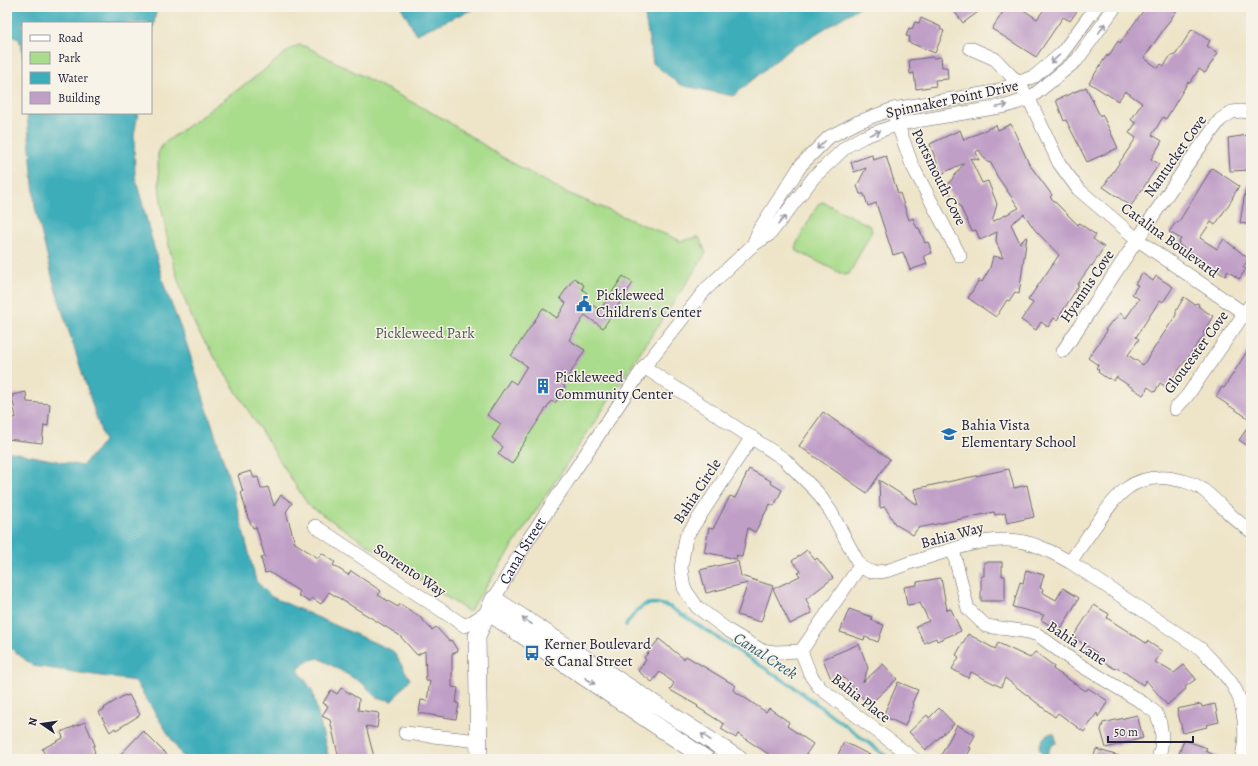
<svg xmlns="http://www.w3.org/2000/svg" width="1258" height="766" font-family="Alegreya,serif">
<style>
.green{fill:#a9dc8b;stroke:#667f63}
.water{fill:#3eadba;stroke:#30687a}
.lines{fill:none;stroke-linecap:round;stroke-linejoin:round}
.stream{stroke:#3eadba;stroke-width:3.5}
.building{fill:#c09fc7;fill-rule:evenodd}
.minor-casing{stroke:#69666d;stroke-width:14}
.tertiary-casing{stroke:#69666d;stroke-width:18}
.minor{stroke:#fff;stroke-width:13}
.tertiary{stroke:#fff;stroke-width:17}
.oneway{stroke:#9c9ca7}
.labels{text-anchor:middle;stroke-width:3;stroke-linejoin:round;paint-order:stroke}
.street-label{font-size:15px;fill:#22223b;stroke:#f7f3e8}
.poi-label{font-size:15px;fill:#22223b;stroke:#f7f3e8;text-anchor:start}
.park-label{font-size:15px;fill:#4a5a53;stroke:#f7f3e8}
.water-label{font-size:16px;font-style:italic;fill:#2d5a6e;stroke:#f7f3e8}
</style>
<rect width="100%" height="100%" fill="#f7f3e8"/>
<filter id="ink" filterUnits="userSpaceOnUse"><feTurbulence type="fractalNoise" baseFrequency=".025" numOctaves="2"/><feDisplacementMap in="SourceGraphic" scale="8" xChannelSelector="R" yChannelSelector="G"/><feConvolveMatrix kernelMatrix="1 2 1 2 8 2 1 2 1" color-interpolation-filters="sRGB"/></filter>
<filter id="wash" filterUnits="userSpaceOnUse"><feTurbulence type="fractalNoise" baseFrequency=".012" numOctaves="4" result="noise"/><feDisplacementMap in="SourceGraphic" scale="16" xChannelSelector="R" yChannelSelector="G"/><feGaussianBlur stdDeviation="0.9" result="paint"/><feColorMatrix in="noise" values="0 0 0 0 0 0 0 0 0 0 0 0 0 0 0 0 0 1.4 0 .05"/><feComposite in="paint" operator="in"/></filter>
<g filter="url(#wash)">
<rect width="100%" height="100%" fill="#eee5c9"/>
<path class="green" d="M299,45L307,47L444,119L502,157L563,191L681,241L699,237L706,253L469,612L308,505L198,331C174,282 157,208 158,153L163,144L262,72L289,50Z
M823,202L870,226L872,231L849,274L844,275L797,251L796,245L818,204Z"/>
<path class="water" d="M7,7H157L151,40V23H23V58L22,49L19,39L7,35Z
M401,7H478L416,34Z
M638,7H860L786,52L733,96L680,85L653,63L644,11Z
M27,113H138L134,135L135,176L164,285L186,342L233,491L256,581L272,597L393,651L410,679L392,701L377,697L362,683L319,658L307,661L298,670L312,690L329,759H184L135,681L33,666L7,645V451L82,466L104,441L55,288L35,207Z
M1052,733L1055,735L1056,743L1051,746L1047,754H1042L1039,748C1041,740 1044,735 1052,733Z"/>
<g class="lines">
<path class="stream" d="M626,625C639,606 646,598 670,607L794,687L890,759"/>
</g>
<g id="blocks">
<path class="building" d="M951,7H985L963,23Z
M1006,7H1019L1037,19L1046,7H1080L1070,21L1063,17L1036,57L992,29Z
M1146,7H1179L1144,58L1158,68L1161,64L1164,66L1171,55L1173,56L1176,54L1192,29L1210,41L1207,46L1218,53L1205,73L1199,69L1190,83L1188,82L1166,119L1163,117L1152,135L1162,141L1151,159L1159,164L1131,206L1103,187L1136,138L1129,133L1136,123L1131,120L1142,103L1125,91L1118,101L1089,83L1107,55L1108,57L1118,41L1120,43Z
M921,18L941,27L940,29L944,31L935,53L908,42L910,37L906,36L909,28L912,29L915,22L919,23Z
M933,57V58L941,57L942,67H947L948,79L935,80L936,86L916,89L914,73L910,74L909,60Z
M1086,87L1100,116L1102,114L1118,148L1087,162L1066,120L1064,121L1056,100Z
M1011,124L1029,164L1052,195L1050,197L1078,225L1079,223L1096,235L1093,239L1104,247L1092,266L1091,265L1077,285H1079L1057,320L1054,318L1048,327L1041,322L1036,330L1021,320L1033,303L1028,300L1059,255L1035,230L1024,214L1011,224L1020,243L1027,236L1019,294L1015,292L1009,301L1007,300L996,317L968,298L979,280L982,282L990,268L993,256L1003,258L996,241L997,232L980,240L976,230L972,231L955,196L952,197L947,186L964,163L941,174L930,144L960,130L964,140L996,125L998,130ZM979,150L987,162L991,163L997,176L1019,208L992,222L997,204L988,181L982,183L970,158L979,160L976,152Z
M1248,135L1251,170L1230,171L1228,138Z
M872,155L873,160L886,156L898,194L900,193L909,220L913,218L917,228H919L925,243L928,242L932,253L924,256L927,264L910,270L903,252L893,255L876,203L868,206L864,194H860L857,186L866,168L854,172L851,162Z
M1212,168L1239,186L1232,198H1233L1215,225L1211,222L1200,238L1217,249L1224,239L1249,259L1243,267L1246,269L1239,279L1228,271L1225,276L1178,244L1181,239L1169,232L1176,222L1178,223Z
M1246,186H1251V225L1240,223Z
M1142,273L1153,281L1156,276L1173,287L1163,302L1160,300L1136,337L1139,339L1128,355L1143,365L1176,315V311L1184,297L1194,304L1198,303L1199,307L1213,316L1203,333L1205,334L1166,387L1160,383L1155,392L1148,387L1143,395L1116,377L1114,381L1109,378L1108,379L1098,372L1099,370L1096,368L1098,365L1088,358L1107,331L1105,330L1112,321L1113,322L1120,313L1126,318L1139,299L1132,294L1138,285L1135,284Z
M623,276L633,283L603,328L585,315L569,340L585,350L563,385L565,387L555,403L551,401L517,453L518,454L512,464L498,454L503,447L492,438L501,424L487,415L510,380L516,384L527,366L511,356L543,308L557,318L566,303L560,298L574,278L584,285L582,289L587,293L583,299L600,310Z
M1251,345V420L1216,397L1222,387L1224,388Z
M26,392L27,402L50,404L48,426L44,425L42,443L7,439V417L16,418L12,395Z
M823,412L890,459L867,493L799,446Z
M1251,423V448L1239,440Z
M749,469L771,481L770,483L782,490L774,506L770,504L755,532L748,528L742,557L736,555L737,559L704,552L709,528L713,529L730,496L735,498Z
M1009,469L1014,488L1027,485L1034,517L1007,523L1005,513L995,515L994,512L918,528L913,535L895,524L885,507L880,508L879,480L918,505L914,489Z
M251,471L254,478L258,477L261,489L268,487L274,506L281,495L292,503L286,512L295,543L318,558L322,553L335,562L333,565L348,575L351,571L381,591L378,595L398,607L400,604L419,616L432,630L436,627L449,641L451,640L458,651L452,654V687L458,688L456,703L459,704L456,719L419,713L421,700L427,701L430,681H426L425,651L417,655L399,635L329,592L321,604L312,598L309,602L298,595L300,592L269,572L265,573L261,558L265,557L256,527L253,528L248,518L241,492H243L238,475Z
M807,550L815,560L817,558L833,578L806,599L812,613L790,624L773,589L800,576L798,573L801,571L792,561Z
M738,561L741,576L773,586L761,622L737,615L748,583L706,593L700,570Z
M984,562H1002V576H1005V601H981V576H984Z
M1026,570L1044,575L1040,588L1043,589L1042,592L1056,600L1063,588L1079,598L1060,631L1041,620L1044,615L1013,607L1020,582L1023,583Z
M941,578L947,610L951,609L961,631L937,641L936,638L924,643L916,626L929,621L920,603L907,605L904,587L917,585V582Z
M1094,605L1109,614L1107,618L1146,643L1147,641L1162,651L1155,662L1174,673L1184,665L1196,679L1185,687L1186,689L1167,705L1146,680L1143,685L1117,667L1115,669L1095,656L1097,653L1073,637Z
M849,609L872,617L871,620L884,625L878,642L865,637L864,640L840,632Z
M968,634L995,649L998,643L1030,658L1035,652L1054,666L1053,669L1086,691L1088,688L1108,701L1098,717L1097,713L1084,732L1058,713L1055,717L1005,678L1001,687L971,672L968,678L952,669L959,657L956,655Z
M659,639L684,659L686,656L736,686L733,690L766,712L769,708L789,722L787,726L813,744L803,759H776L738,734L736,738L721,729L724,724L697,707L698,706L670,690L674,683L660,672L652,682L638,671L646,660L644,658Z
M859,644L868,668L863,682L883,664L897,679L869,705L843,677L832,681L823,659Z
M898,682L918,690L912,703L914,704L905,726L883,716Z
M341,688L359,699L358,710L379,713L377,728L366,726L374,757L365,759H339L330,720L322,716L328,706L323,703L331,690L337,694Z
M125,695L126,696L129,695L140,715L116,730L115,728L110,732L99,712L105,709L104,708Z
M1201,704L1202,707L1215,704L1219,722L1206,725L1207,727L1183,733L1177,709Z
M939,708L954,724L926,750L909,732L927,715L929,718Z
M1137,715L1143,738L1106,748L1101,730L1103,723Z
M85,722L95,745L93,746L95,753L80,759H47L42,749L63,738L61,732Z
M957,725L975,735L969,747L971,748L966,759H939Z
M143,731L171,759H116Z
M1184,740L1207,748L1205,751L1223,759H1177Z
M844,742L878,759H836Z
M1096,749L1122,757L1121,759H1093Z"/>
</g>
</g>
<g filter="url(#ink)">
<use href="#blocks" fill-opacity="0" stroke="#69666d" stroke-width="1"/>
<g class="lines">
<defs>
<g id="minor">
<path d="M970,48L995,59L1018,83L1029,99L1059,163L1078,189L1138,240L1251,318"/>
<path d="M895,117L912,165L960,256"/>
<path d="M753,245L759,230L801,165L829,137L858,122L893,109L994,92L1035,76L1062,53L1096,7"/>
<path d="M1063,351L1189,162L1220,120L1232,112L1241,111L1251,113"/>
<path d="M644,367L784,459L817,492L831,512L860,566C864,569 868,572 874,572C885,573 899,567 909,563C941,554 974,539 1007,540C1030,540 1050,551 1070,562L1201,649C1212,661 1223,671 1232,684C1245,703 1248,737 1241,759"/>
<path d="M1175,409L1187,396L1251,304"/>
<path d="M752,437L686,537L681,568L684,588L697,607L729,631L761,650L775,652L801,651L860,566"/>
<path d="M315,526L465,626L488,612"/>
<path d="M953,550L968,609L986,626L1029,632L1038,635L1072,660L1143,703L1156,713L1160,723L1162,736L1161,748L1158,759"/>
<path d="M1070,562C1079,549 1088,536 1098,522C1117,495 1131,475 1168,478C1180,480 1192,482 1202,489C1219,502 1233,520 1251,531"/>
<path id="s1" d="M494,599L526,543L644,367L706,289L753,245L770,234L814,177L847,146L863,137L899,124L1006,106L1029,99L1077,60L1115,7"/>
<path d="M801,651L811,676L820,688L914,759"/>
<path d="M405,733L479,741"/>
</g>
<path id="tertiary" d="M488,612L706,759
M479,759L477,636L494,599L739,759"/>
</defs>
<use href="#minor" class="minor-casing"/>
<use href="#tertiary" class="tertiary-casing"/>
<use href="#minor" class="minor"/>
<use href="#tertiary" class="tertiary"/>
</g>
<defs><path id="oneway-shaft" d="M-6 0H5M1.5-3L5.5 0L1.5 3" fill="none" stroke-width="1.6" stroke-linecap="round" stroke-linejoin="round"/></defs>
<g class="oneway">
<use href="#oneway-shaft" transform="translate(1102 28) rotate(-57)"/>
<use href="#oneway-shaft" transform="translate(1055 59) rotate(139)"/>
<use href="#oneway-shaft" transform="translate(1002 106) rotate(-12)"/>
<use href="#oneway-shaft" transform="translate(875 133) rotate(-20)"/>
<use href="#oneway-shaft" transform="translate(821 145) rotate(135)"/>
<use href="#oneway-shaft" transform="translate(782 220) rotate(-50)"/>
<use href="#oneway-shaft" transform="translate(527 621) rotate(-147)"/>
<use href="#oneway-shaft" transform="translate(590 681) rotate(33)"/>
<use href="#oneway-shaft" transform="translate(706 737) rotate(-146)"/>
</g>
</g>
<defs>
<symbol id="civic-bare" viewBox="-9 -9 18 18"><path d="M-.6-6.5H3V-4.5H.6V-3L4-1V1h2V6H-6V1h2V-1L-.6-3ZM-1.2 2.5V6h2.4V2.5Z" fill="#1f6fb2" stroke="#f7f3e8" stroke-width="2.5" paint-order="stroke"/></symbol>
<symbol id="building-bare" viewBox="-9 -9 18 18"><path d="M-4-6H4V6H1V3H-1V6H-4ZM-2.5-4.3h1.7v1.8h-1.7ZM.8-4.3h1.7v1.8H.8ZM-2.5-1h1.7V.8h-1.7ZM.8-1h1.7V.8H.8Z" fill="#1f6fb2" stroke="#f7f3e8" stroke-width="2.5" paint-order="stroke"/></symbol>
<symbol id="school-bare" viewBox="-9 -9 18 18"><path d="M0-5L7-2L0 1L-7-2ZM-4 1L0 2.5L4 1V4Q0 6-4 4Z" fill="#1f6fb2" stroke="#f7f3e8" stroke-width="2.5" paint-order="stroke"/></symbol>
<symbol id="bus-bare" viewBox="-9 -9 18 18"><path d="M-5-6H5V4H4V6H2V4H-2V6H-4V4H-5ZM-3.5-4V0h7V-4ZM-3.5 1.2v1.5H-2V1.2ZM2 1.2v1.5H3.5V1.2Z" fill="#1f6fb2" stroke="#f7f3e8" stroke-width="2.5" paint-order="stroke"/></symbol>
</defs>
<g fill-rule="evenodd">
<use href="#civic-bare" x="573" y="293" width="22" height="22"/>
<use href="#building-bare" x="532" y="375" width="22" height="22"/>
<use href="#school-bare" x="938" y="423" width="22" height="22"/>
<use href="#bus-bare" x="521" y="642" width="22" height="22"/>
</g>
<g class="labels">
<g class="street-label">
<text transform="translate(952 99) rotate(-12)" y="5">Spinnaker Point Drive</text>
<text transform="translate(1175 156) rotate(-55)" y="5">Nantucket Cove</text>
<text transform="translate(939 177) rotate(64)" y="5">Portsmouth Cove</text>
<text transform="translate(1170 240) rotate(36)" y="5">Catalina Boulevard</text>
<text transform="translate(1087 286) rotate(-56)" y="5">Hyannis Cove</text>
<text transform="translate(1196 352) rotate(-54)" y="5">Gloucester Cove</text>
<text transform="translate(697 491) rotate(-57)" y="5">Bahia Circle</text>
<text transform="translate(952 535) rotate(-15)" y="5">Bahia Way</text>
<text dy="5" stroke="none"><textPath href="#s1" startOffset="56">Canal Street</textPath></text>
<text transform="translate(410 570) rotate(34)" y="5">Sorrento Way</text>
<text transform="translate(1077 643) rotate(33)" y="5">Bahia Lane</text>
<text transform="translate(861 698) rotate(38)" y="5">Bahia Place</text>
</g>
<g class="poi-label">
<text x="596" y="300">Pickleweed<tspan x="596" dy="17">Children's Center</tspan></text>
<text x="555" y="382">Pickleweed<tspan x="555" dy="17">Community Center</tspan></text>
<text x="961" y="430">Bahia Vista<tspan x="961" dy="17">Elementary School</tspan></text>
<text x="544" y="649">Kerner Boulevard<tspan x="544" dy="17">&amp; Canal Street</tspan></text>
</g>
<g class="park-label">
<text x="425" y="338">Pickleweed Park</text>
</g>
<g class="water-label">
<text transform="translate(766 655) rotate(33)" y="6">Canal Creek</text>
</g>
</g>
<rect width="1258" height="766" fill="none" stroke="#f7f3e8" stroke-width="24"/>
<rect x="22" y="22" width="130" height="92" fill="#f7f3e8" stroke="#a29fa3"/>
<rect x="30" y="35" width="20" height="6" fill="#ffffff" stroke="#a29fa3"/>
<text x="58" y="42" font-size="12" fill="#22223b">Road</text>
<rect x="30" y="52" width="20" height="12" fill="#a9dc8b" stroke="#a29fa3"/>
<text x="58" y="62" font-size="12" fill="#22223b">Park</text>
<rect x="30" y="72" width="20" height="12" fill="#3eadba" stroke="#a29fa3"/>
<text x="58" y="82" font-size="12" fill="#22223b">Water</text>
<rect x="30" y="92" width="20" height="12" fill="#c09fc7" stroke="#a29fa3"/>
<text x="58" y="102" font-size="12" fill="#22223b">Building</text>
<g transform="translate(42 724) rotate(283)" stroke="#f7f3e8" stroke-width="3" paint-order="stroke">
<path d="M0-3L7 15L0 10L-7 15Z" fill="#22223b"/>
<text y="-6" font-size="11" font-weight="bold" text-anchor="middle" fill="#22223b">N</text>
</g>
<path d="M1108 736v6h85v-6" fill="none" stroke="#22223b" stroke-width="2"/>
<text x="1114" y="736" font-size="12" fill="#22223b" stroke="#f7f3e8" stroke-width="3" paint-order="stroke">50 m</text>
</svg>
